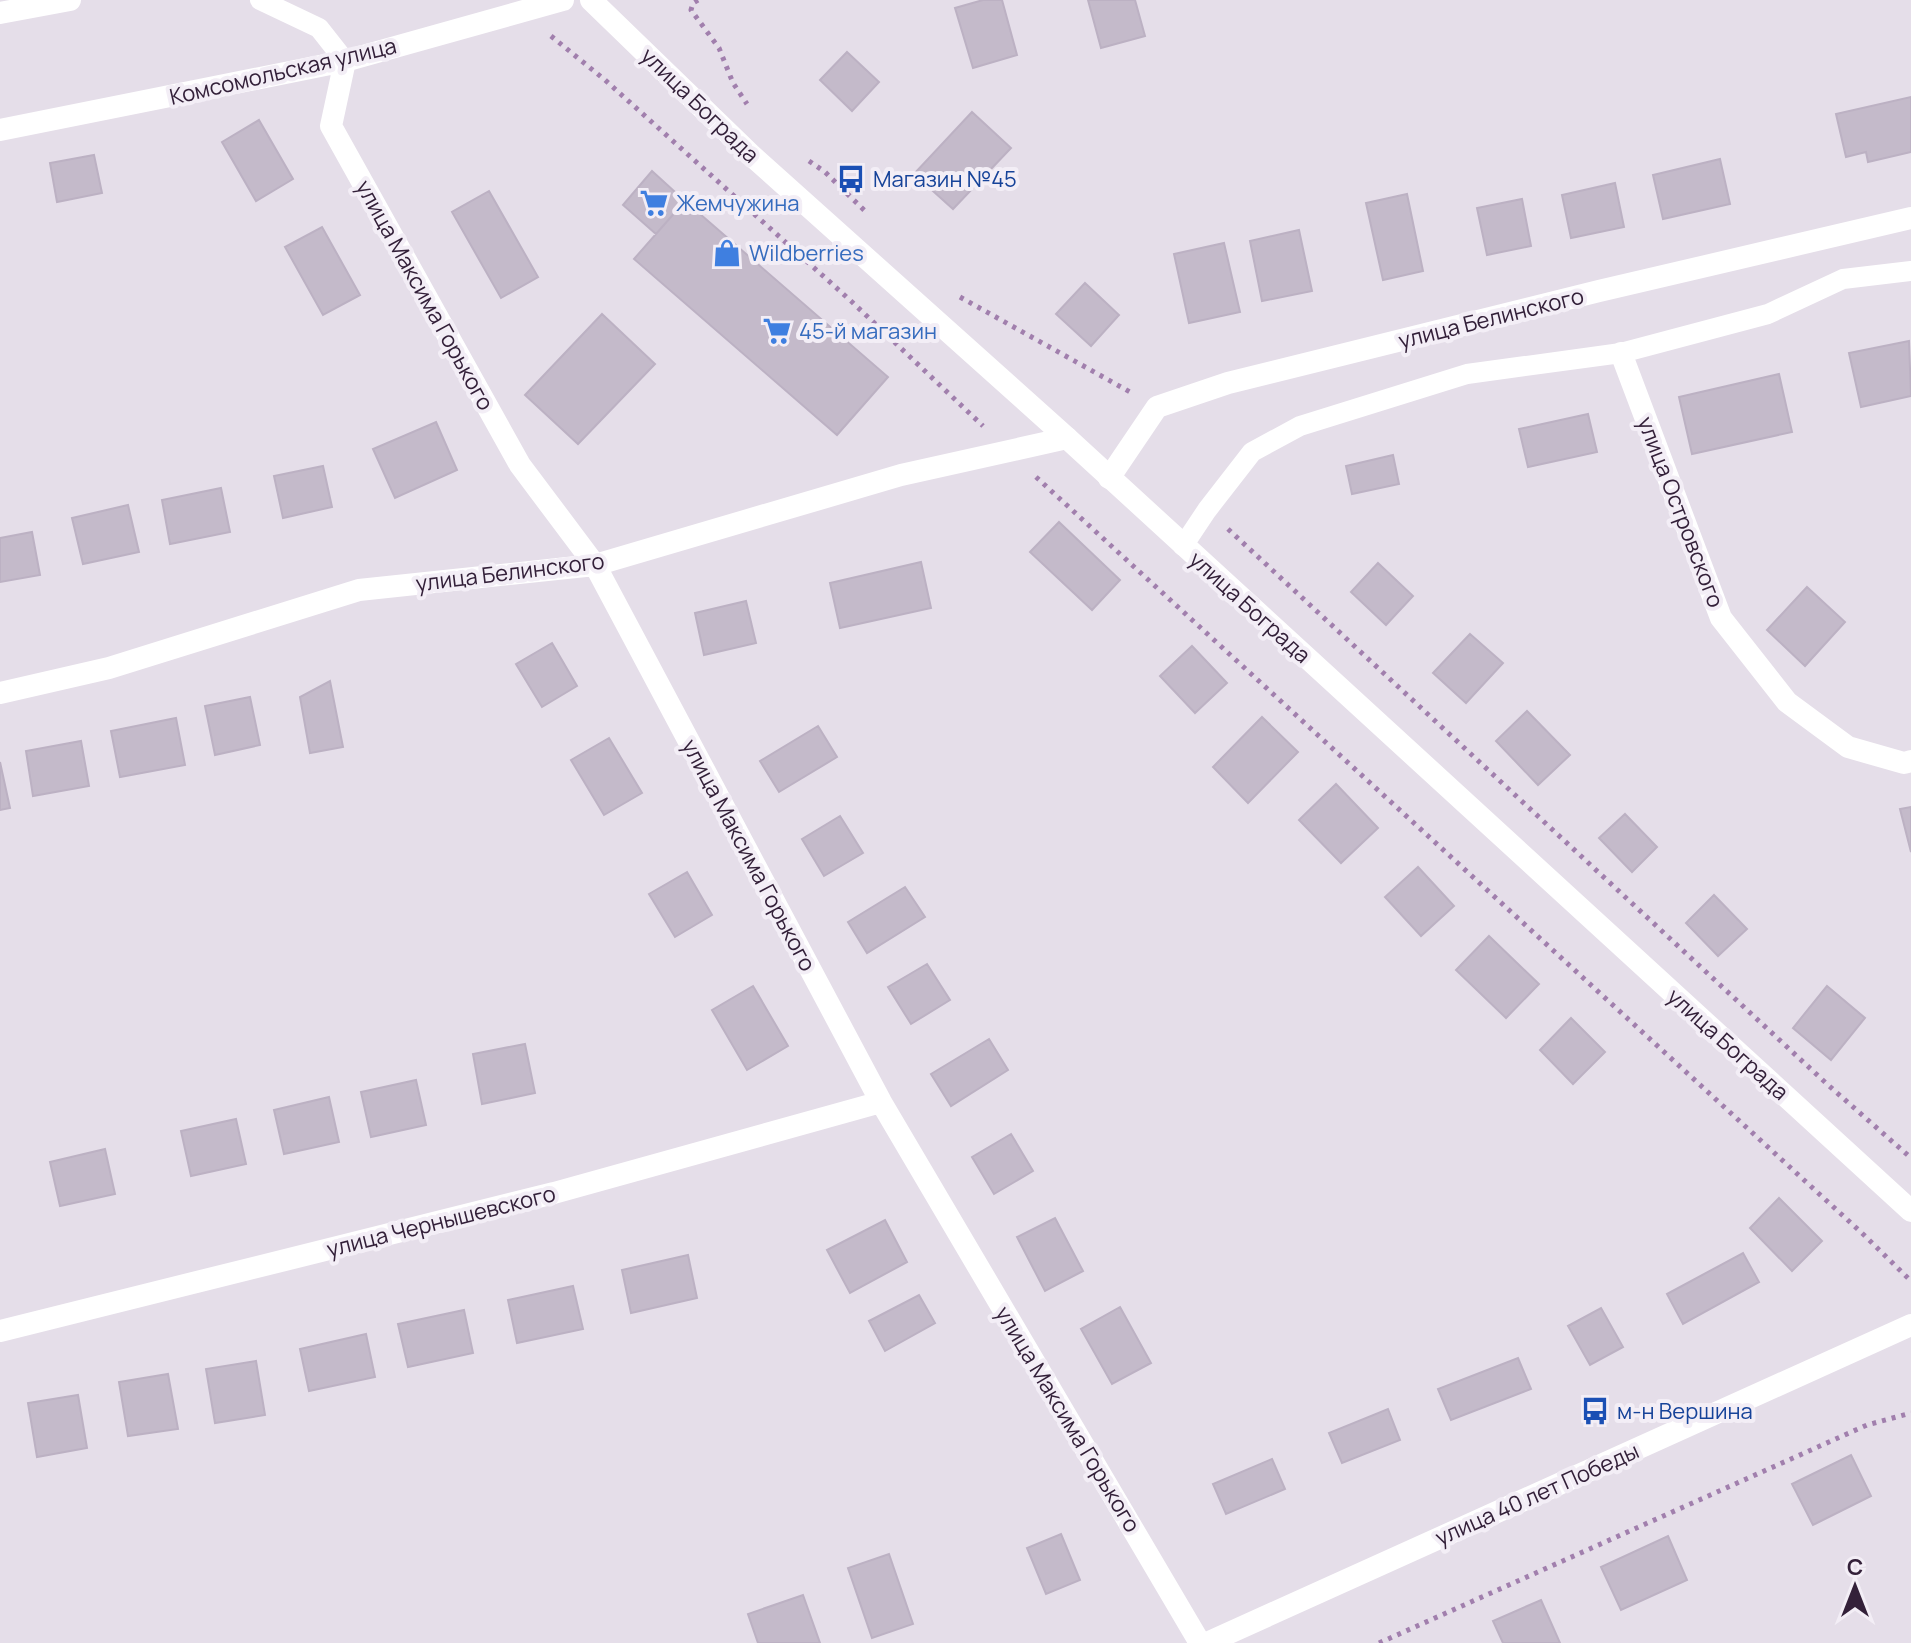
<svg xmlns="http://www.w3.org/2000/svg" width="1911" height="1643" font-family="Manrope,sans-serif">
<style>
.building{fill:#c4baca;stroke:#bcb1c3;stroke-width:2}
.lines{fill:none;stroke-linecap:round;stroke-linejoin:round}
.path{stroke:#a17fad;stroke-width:5;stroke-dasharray:4 6;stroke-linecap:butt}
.service{stroke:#fff;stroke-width:20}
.minor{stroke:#fff;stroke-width:22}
.secondary{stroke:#fff;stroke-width:22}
.labels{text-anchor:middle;stroke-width:8;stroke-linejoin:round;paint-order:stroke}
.street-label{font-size:22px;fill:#332039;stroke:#f3eef6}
.transit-label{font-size:22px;fill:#164399;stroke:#f3eef6;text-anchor:start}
.shop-label{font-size:22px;fill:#366cbe;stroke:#f3eef6;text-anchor:start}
</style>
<rect width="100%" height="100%" fill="#e5dee9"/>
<path class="building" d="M983,0H1002L1017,55L973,68L955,8Z
M1088,0H1135L1145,36L1101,48Z
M847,52L879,82L852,111L820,80Z
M1911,97V152L1868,162L1866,152L1846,157L1836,114Z
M972,112L1011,148L953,209L914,174Z
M259,120L293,179L256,201L222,142Z
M94,155L102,193L57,202L50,163Z
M1720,159L1730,204L1663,219L1653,175Z
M652,171L685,201L656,234L623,205Z
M1615,183L1624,227L1571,238L1562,195Z
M489,191L538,277L501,298L452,212Z
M1407,194L1423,271L1383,280L1366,203Z
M1522,199L1531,246L1487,255L1477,208Z
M685,201L888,377L837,435L634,259Z
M322,227L360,295L323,315L285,247Z
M1299,230L1312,291L1262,301L1250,241Z
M1224,243L1240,312L1189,323L1174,254Z
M1085,283L1119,315L1091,346L1056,314Z
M602,314L655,364L578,444L525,395Z
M1909,341L1911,396L1861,407L1849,353Z
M1779,374L1792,432L1692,454L1679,397Z
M1588,414L1597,452L1528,467L1519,429Z
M436,422L457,470L395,498L373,449Z
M1393,455L1399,484L1352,494L1346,466Z
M323,466L332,507L283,518L274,476Z
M221,488L230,532L170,544L162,500Z
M128,505L139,552L83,564L72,518Z
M1059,522L1120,580L1092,610L1030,552Z
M32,532L40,575L0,582V538Z
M921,562L931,608L840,628L830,583Z
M1378,563L1413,596L1386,625L1351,592Z
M1807,587L1845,622L1805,666L1767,630Z
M746,601L756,643L704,655L695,613Z
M1470,634L1503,663L1466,703L1433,673Z
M552,643L577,686L542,707L516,664Z
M1192,646L1227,683L1195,713L1160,676Z
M330,681L343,747L310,753L300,697Z
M250,697L260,745L215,755L205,706Z
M1527,711L1570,755L1538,785L1496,741Z
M1262,717L1298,752L1248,803L1213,767Z
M176,718L185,765L120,777L111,731Z
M818,726L837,757L779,792L760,761Z
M609,738L642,793L604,815L571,760Z
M81,741L89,786L33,796L26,751Z
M0,762L10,808L0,810Z
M1336,784L1378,828L1341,863L1299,820Z
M1911,807V852L1900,809Z
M1625,814L1657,847L1632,872L1599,838Z
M840,816L863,853L824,876L802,839Z
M1418,867L1454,906L1421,936L1385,897Z
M687,872L712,915L675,937L649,894Z
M905,887L925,917L867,953L848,922Z
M1714,895L1747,929L1718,956L1686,923Z
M1489,936L1539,984L1506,1018L1456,970Z
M927,964L950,1000L911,1024L888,987Z
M753,986L788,1046L747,1070L712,1010Z
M1827,986L1865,1018L1831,1060L1793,1028Z
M1571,1018L1605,1052L1573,1084L1540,1050Z
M989,1039L1008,1070L951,1106L931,1074Z
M525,1044L535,1093L482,1104L473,1054Z
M416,1080L426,1125L371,1137L361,1092Z
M329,1097L339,1142L284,1154L274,1110Z
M236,1119L246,1164L191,1176L181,1131Z
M1011,1134L1033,1171L994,1194L972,1157Z
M105,1149L115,1194L60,1206L50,1162Z
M1779,1198L1822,1241L1792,1271L1750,1228Z
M1055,1218L1083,1271L1045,1291L1017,1237Z
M885,1220L907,1262L850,1293L827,1250Z
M1743,1253L1759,1282L1683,1324L1667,1294Z
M688,1255L697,1298L631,1313L622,1270Z
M573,1286L583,1329L517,1343L508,1300Z
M919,1295L935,1323L885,1351L869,1321Z
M1120,1307L1151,1363L1112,1384L1081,1329Z
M1601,1308L1623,1347L1590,1365L1568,1326Z
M464,1310L473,1353L408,1367L398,1324Z
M366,1334L375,1377L309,1391L300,1349Z
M1518,1358L1531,1389L1451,1420L1438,1389Z
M256,1361L265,1415L215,1423L206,1369Z
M168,1374L178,1429L128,1436L119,1382Z
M78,1395L87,1448L37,1457L28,1403Z
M1388,1409L1400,1440L1342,1463L1329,1433Z
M1851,1455L1871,1496L1813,1525L1792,1484Z
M1272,1459L1285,1489L1226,1514L1213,1484Z
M1061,1534L1080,1580L1046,1594L1027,1548Z
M1668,1536L1687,1580L1621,1610L1601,1567Z
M889,1554L913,1624L872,1638L848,1568Z
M803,1595L820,1643H758L748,1614Z
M1541,1600L1560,1643H1503L1493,1621Z"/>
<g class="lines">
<path class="path" d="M698,0L693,3L691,10L719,48L733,83L747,104
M551,36L605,80L851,301L983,426
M809,161L825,172L867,213
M960,297L1130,392
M1036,477L1864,1235L1911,1281
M1228,529L1827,1084L1911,1158
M1379,1643L1867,1425L1911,1413"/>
<path class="service" d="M260,0L319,28L345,61
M1183,546L1207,510L1252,452L1300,426L1467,374L1621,353L1768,314L1843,279L1911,271"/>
<path class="minor" d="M0,13L70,0
M345,61L331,126L520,465L595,565L881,1102L1200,1643
M0,130L345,61L563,0
M1621,353L1721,618L1787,702L1848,747L1904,763L1911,761
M1109,478L1157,407L1228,383L1599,291L1911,218
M0,693L109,668L359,590L595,565L901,475L1067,438
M0,1331L554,1193L881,1102"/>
<path class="secondary" d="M591,0L750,154L1067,438L1911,1211
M1207,1643L1911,1325"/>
</g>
<defs>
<symbol id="bus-bare" viewBox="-9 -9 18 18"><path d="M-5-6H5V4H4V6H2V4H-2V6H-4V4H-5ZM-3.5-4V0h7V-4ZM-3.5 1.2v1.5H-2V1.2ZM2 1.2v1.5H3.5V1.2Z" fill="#1a4fb4" stroke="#f3eef6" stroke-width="2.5" paint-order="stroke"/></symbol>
<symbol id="supermarket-bare" viewBox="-9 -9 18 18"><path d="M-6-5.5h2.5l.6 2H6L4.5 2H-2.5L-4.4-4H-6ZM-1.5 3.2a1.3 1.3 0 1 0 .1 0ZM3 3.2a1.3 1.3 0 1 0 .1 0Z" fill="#3f7fe0" stroke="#f3eef6" stroke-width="2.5" paint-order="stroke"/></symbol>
<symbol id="shop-bare" viewBox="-9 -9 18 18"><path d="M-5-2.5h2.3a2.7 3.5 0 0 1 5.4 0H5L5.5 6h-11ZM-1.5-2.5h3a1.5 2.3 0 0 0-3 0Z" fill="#3f7fe0" stroke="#f3eef6" stroke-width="2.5" paint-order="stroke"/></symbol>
</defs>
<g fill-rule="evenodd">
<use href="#bus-bare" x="831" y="159" width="40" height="40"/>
<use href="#supermarket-bare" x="634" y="183" width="40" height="40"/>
<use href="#shop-bare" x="707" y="233" width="40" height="40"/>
<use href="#supermarket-bare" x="757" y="311" width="40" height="40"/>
<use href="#bus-bare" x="1575" y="1391" width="40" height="40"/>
</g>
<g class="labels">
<g class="street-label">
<text transform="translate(283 71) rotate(-13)" y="8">Комсомольская улица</text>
<text transform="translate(700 105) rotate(44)" y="8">улица Бограда</text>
<text transform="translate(425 295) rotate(61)" y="8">улица Максима Горького</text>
<text transform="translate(1491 318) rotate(-14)" y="8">улица Белинского</text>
<text transform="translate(1681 512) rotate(69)" y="8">улица Островского</text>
<text transform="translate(510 572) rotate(-7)" y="8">улица Белинского</text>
<text transform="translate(1250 607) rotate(42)" y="8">улица Бограда</text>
<text transform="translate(749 855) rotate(62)" y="8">улица Максима Горького</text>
<text transform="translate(1728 1044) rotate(42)" y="8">улица Бограда</text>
<text transform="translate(441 1221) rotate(-14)" y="8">улица Чернышевского</text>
<text transform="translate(1068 1419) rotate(59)" y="8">улица Максима Горького</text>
<text transform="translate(1537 1494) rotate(-24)" y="8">улица 40 лет Победы</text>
</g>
<g class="transit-label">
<text x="873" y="187">Магазин №45</text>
<text x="1617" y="1419">м-н Вершина</text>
</g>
<g class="shop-label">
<text x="676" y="211">Жемчужина</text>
<text x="749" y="261">Wildberries</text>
<text x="799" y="339">45-й магазин</text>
</g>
</g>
<g transform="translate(1855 1587)" stroke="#f3eef6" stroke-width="6" paint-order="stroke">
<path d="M0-6L14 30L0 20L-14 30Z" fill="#332039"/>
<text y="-12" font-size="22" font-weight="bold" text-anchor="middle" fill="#332039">С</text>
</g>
</svg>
